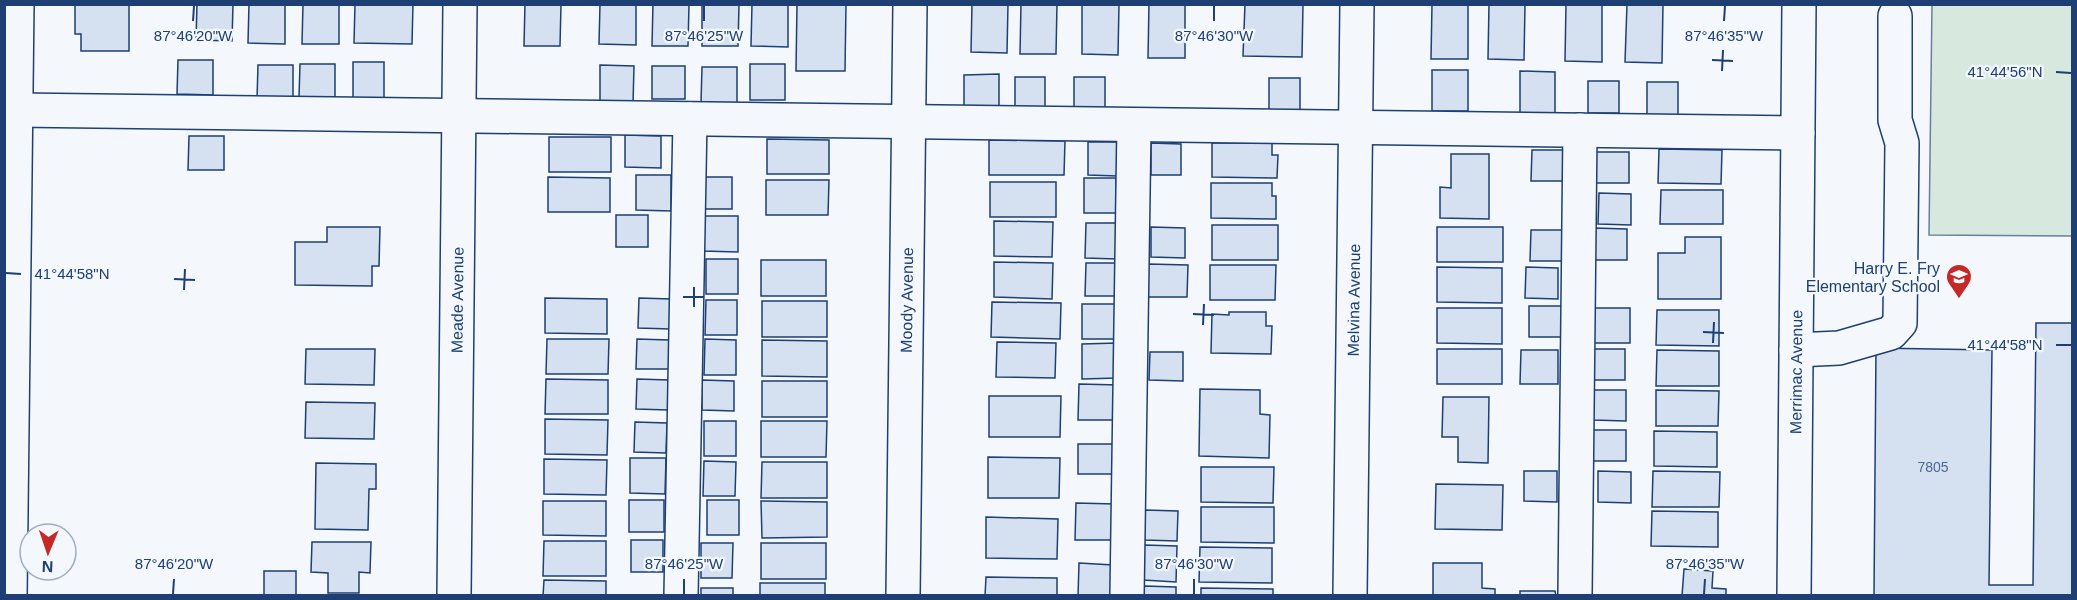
<svg xmlns="http://www.w3.org/2000/svg" width="2077" height="600" font-family="Helvetica,sans-serif">
<style>
.green{fill:#d7e8df;stroke:#687fa3;stroke-width:1.5}
.building{fill:#d5e0f0;stroke:#1d3f73;stroke-width:1.5}
.lines{fill:none;stroke-linecap:round;stroke-linejoin:round}
.minor-casing{stroke:#1d3f73;stroke-width:36}
.minor{stroke:#f4f7fb;stroke-width:33}
.ticks{fill:none;stroke:#1d3f73;stroke-width:2}
.labels{text-anchor:middle;stroke-width:4.5;stroke-linejoin:round;paint-order:stroke}
.number-label{font-size:14px;fill:#4b6792}
.poi-label{font-size:16px;fill:#1d3f73;stroke:#f4f7fb;text-anchor:end}
.street-label{font-size:16px;fill:#1d3f73;stroke:#f4f7fb}
.ticks-label{font-size:15px;text-anchor:middle;fill:#1d3f73;stroke:#f4f7fb;stroke-width:4.5;stroke-linejoin:round;paint-order:stroke}
</style>
<rect width="100%" height="100%" fill="#f4f7fb"/>
<path class="green" d="M1932,5H2072V236L1929,235Z"/>
<path class="building" d="M75,4H129V51H81V34H75Z
M197,4H233L232,41L196,40Z
M249,4H285V44L248,43Z
M303,4H339V44H302Z
M355,4H413L412,44L354,43Z
M525,4H561L560,46H524Z
M600,4H636V45L599,44Z
M653,4H689L688,46H652Z
M702,4H739L738,46H702Z
M752,4H788V47L751,46Z
M797,4H846L845,71H796Z
M972,4H1008L1007,53L971,52Z
M1021,4H1057L1056,54H1020Z
M1082,4H1119L1118,55L1082,54Z
M1149,4H1185V58H1148Z
M1245,4H1303L1302,57L1243,56Z
M1432,4H1468V59H1431Z
M1489,4H1525L1524,60L1488,59Z
M1566,4H1602V62L1565,61Z
M1627,4H1663L1662,63L1625,62Z
M178,60H213V95L177,94Z
M353,62H384V103H353Z
M300,64H335V98H299Z
M750,64H785V100H750Z
M258,65H293V99H257Z
M600,65L634,66L633,104H600Z
M652,66H685V99H652Z
M702,67H737V103H701Z
M1432,70H1468V111H1432Z
M1520,71L1555,72V113H1520Z
M999,74V106H964V75Z
M1015,77H1045V109H1015Z
M1074,77H1105V109L1074,108Z
M1269,78H1300V110H1269Z
M1588,81H1619V113H1588Z
M1647,82H1678V115H1647Z
M625,135L661,136V168L625,167Z
M189,136H224V170H188Z
M549,137H611V172H549Z
M767,139L829,140V174H767Z
M989,140L1065,141L1064,175H989Z
M1088,142H1117V176L1088,175Z
M1151,143L1181,144V175H1151Z
M1212,143H1272V155H1278L1277,178L1212,177Z
M1659,149L1722,150L1721,184L1658,183Z
M1532,150H1564V181H1531Z
M1596,152H1629V183H1596Z
M1451,154H1489V219L1440,218V187L1451,188Z
M636,175H671V211L636,210Z
M548,177L610,178V212H548Z
M703,177H732V209H703Z
M1084,178H1116V213H1084Z
M766,180H829L828,215H766Z
M990,182H1056V217H990Z
M1211,183H1272V196H1276V219L1211,218Z
M1661,190H1723V224H1660Z
M1599,193L1631,194V225L1598,224Z
M616,215H648V247H616Z
M703,216H738V252L702,251Z
M994,221L1053,222L1052,257L994,256Z
M1086,223H1118L1117,259L1085,258Z
M1212,225H1278V260H1212Z
M327,227H380L379,266H372V286L295,285V242H327Z
M1151,227L1185,228V258L1151,257Z
M1437,227H1503V262H1437Z
M1594,228L1627,229V260H1594Z
M1531,230H1563V261H1530Z
M1685,237H1721V299H1658V253H1685Z
M706,259H738V294H706Z
M761,260H826V296H761Z
M994,262L1053,263L1052,299L994,297Z
M1086,263H1116L1115,296H1085Z
M1148,264L1188,265L1187,297H1148Z
M1210,265H1276L1275,300H1210Z
M1437,267L1502,268V303L1437,302Z
M1526,267L1558,268V299L1525,298Z
M545,298L607,299V334L545,333Z
M639,298L671,299L670,329L638,328Z
M706,300H737V335H705Z
M762,301H827V337H762Z
M992,302L1061,303L1060,339L991,337Z
M1082,304H1118V339H1082Z
M1529,306H1562V337H1529Z
M1437,308H1502V344L1437,343Z
M1594,308H1630V343H1594Z
M1657,310H1719V346L1656,345Z
M1229,312H1266V326H1272L1271,354L1211,353L1212,314L1229,315Z
M2036,323H2072V596H1874L1876,348L1992,350L1989,585H2033Z
M547,339H609L608,374H546Z
M637,339L669,340V369H636Z
M705,339L736,340V375H704Z
M762,340L827,341V377L762,376Z
M997,342L1056,343L1055,378L996,377Z
M1117,343L1118,378L1082,379V344Z
M306,349H375L374,385L305,384Z
M1437,349H1502V384H1437Z
M1593,349H1625V380H1592Z
M1521,350H1558V384H1520Z
M1657,350L1719,351V386H1656Z
M1150,352H1183V381L1149,380Z
M546,379L608,380V414H545Z
M637,379L669,380L668,410L636,409Z
M702,380L734,381V411L702,410Z
M762,381H827V417H762Z
M1079,384L1119,385V420H1078Z
M1200,389L1260,390V414L1270,415L1269,458L1199,456Z
M1593,390H1626V421L1593,420Z
M1656,390L1719,391L1718,426H1656Z
M989,396H1061L1060,437H989Z
M1443,397H1489L1488,463L1458,462V437H1442Z
M306,402L375,403L374,439L305,438Z
M545,419L608,420L607,455L545,454Z
M704,421H736V456H704Z
M761,421H827L826,457H761Z
M635,422L667,423L666,453L634,452Z
M1593,430H1626V461H1593Z
M1654,431L1717,432V467L1654,466Z
M1078,444H1115V474H1078Z
M988,457L1060,458L1059,498H988Z
M630,458H666L665,494L630,493Z
M544,459L607,460L606,495L544,494Z
M704,461L736,462L735,496H703Z
M762,462H827V498H761Z
M316,463L376,464V489H369L368,530L315,529Z
M1201,467H1274L1273,503L1201,502Z
M1524,471H1557V502L1524,501Z
M1598,471L1631,472V503L1598,502Z
M1653,471L1720,472L1719,507H1652Z
M1436,484L1503,485L1502,530L1435,529Z
M629,500H664V532H629Z
M707,500H739V535H707Z
M543,501H606V536L543,535Z
M761,501L827,502V537L762,538Z
M1076,503L1115,504V540H1075Z
M1201,507H1274V543L1201,542Z
M1145,510L1178,511L1177,541L1144,540Z
M1652,511L1718,512V547L1651,546Z
M986,517L1058,519L1057,559L986,558Z
M631,540H663V572H631Z
M544,541H606V576H543Z
M312,542H371L370,573L359,572V593H328V573L311,572Z
M701,543H733L732,578H701Z
M761,543H826V579H761Z
M1144,545L1177,546L1176,582L1143,580Z
M1200,547L1272,548V583L1199,582Z
M1079,563L1113,565V596H1078Z
M1433,563H1482V588L1495,589V596H1433Z
M1684,569L1713,571L1712,588L1726,589V596H1682Z
M264,571H296V596H264Z
M986,577L1057,578V596H985Z
M544,580L606,581V596H543Z
M760,583H825V596H760Z
M1144,586L1176,587V596H1144Z
M701,588H733V596H701Z
M1201,588L1273,589V596H1201Z
M1520,591H1555L1556,596H1520Z"/>
<g class="lines">
<defs>
<g id="minor">
<path d="M16,110L1798,133"/>
<path d="M1796,350L1839,348L1891,333L1900,323L1902,143L1895,120V16"/>
<path d="M10,596L17,4"/>
<path id="s1" d="M454,596L460,4"/>
<path d="M681,596L690,119"/>
<path id="s2" d="M903,596L910,4"/>
<path d="M1127,596L1134,125"/>
<path id="s3" d="M1350,596L1357,4"/>
<path d="M1575,596L1580,130"/>
<path id="s4" d="M1794,596L1799,4"/>
</g>
</defs>
<use href="#minor" class="minor-casing"/>
<use href="#minor" class="minor"/>
</g>
<path class="ticks" d="M193,21L194,6M704,21V6M1214,21V6M1724,21L1725,6M1712,60L1733,61M1722,71L1723,50M2056,72L2071,73M6,273L21,274M174,279L195,280M184,290L185,269M683,297H704M694,307V287M1193,314L1214,315M1203,325L1204,304M1703,332L1724,333M1713,343L1714,322M2056,345H2071M173,594L174,579M684,594V579M1194,594V579M1704,594L1705,579"/>
<defs>
<symbol id="school-pin" viewBox="-11 -11 22 30"><path d="M0 17L-7.5 6A9.5 9.5 0 1 1 7.5 6Z" fill="#c62828" stroke="#f4f7fb"/><path d="M0-5L7-2L0 1L-7-2ZM-4 1L0 2.5L4 1V4Q0 6-4 4Z" fill="#fff"/></symbol>
</defs>
<g fill-rule="evenodd">
<use href="#school-pin" x="1944" y="262" width="30" height="40"/>
</g>
<g class="labels">
<g class="number-label">
<text x="1933" y="472">7805</text>
</g>
<g class="poi-label">
<text x="1940" y="274">Harry E. Fry<tspan x="1940" dy="18">Elementary School</tspan></text>
</g>
<g class="street-label">
<text dy="6" stroke="none"><textPath href="#s1" startOffset="296">Meade Avenue</textPath></text>
<text dy="6" stroke="none"><textPath href="#s2" startOffset="296">Moody Avenue</textPath></text>
<text dy="6" stroke="none"><textPath href="#s3" startOffset="296">Melvina Avenue</textPath></text>
<text dy="6" stroke="none"><textPath href="#s4" startOffset="224">Merrimac Avenue</textPath></text>
</g>
</g>
<g class="ticks-label">
<text x="193" y="41">87°46'20"W</text>
<text x="704" y="41">87°46'25"W</text>
<text x="1214" y="41">87°46'30"W</text>
<text x="1724" y="41">87°46'35"W</text>
<text x="2005" y="77">41°44'56"N</text>
<text x="72" y="279">41°44'58"N</text>
<text x="2005" y="350">41°44'58"N</text>
<text x="174" y="569">87°46'20"W</text>
<text x="684" y="569">87°46'25"W</text>
<text x="1194" y="569">87°46'30"W</text>
<text x="1705" y="569">87°46'35"W</text>
</g>
<rect width="2077" height="600" fill="none" stroke="#1d3f73" stroke-width="12"/>
<g transform="translate(48 552) rotate(182)"><circle r="28" fill="#f4f7fb" stroke="#9eadc5" stroke-width="1.5"/>
<path d="M0-4.5L10 22L0 15L-10 22Z" fill="#c62828"/>
<text y="-9" font-size="16" font-weight="bold" text-anchor="middle" fill="#1d3f73">N</text>
</g>
</svg>
